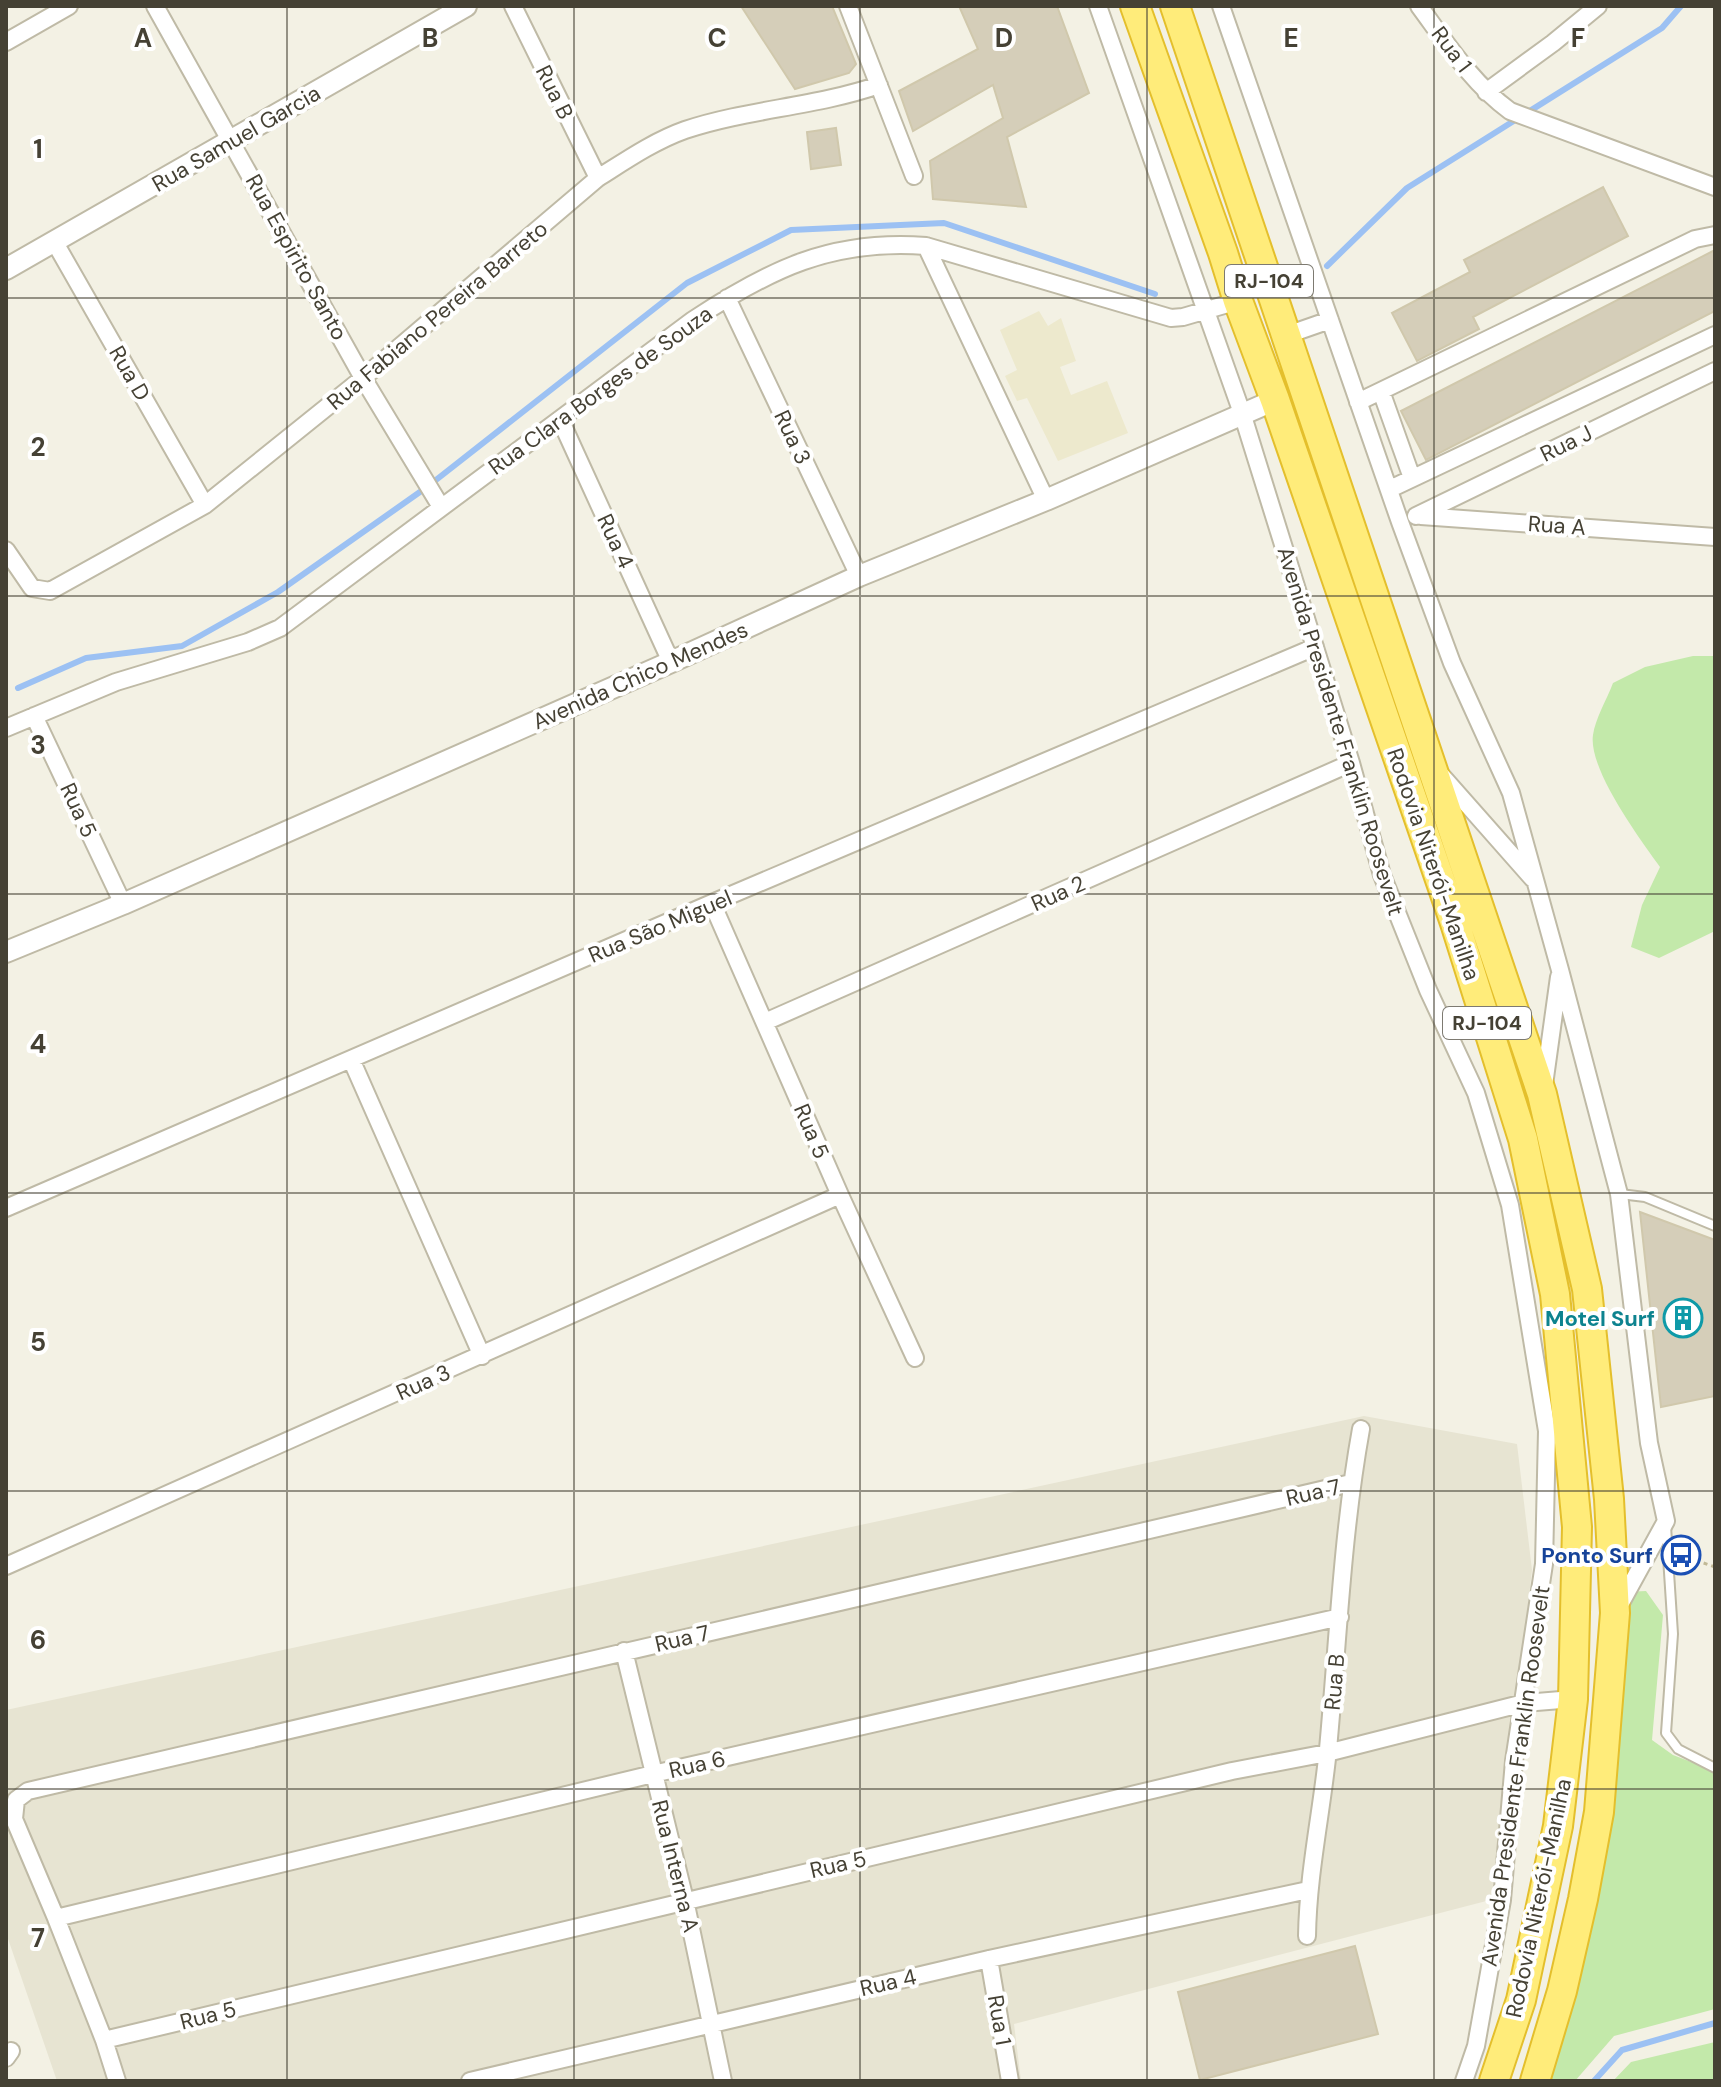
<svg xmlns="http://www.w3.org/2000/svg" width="1721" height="2087" font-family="'DM Sans',sans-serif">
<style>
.residential{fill:#e7e4d2}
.education{fill:#ede9cd}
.green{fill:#c3e9aa}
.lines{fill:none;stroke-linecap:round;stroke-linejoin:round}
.stream{stroke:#9cc1f3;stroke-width:6}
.building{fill:#d5ceb9;stroke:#d0c8ac;stroke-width:2}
.service-casing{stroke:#bfbaa6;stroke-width:12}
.minor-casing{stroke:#bfbaa6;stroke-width:20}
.tertiary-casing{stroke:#bfbaa6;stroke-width:24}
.trunk-casing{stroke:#e4bf2c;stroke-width:32}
.path{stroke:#c1b997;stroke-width:3;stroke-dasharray:4 4;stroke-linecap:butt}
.service{stroke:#fff;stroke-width:8}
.minor{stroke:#fff;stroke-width:16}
.tertiary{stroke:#fff;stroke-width:20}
.trunk{stroke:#ffec7a;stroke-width:28}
.grid{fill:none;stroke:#454134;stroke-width:2;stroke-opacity:0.55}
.labels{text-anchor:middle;stroke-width:8;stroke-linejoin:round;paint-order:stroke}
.shield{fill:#fff;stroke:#7d7a71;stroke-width:2}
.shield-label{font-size:20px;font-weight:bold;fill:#454134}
.street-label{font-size:22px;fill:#454134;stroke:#fff}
.culture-label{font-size:22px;font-weight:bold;fill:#0d838f;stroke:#fff;text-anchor:end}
.transit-label{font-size:22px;font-weight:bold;fill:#164399;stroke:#fff;text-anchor:end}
.grid-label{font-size:26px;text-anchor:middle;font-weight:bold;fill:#454134;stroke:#fff;stroke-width:8;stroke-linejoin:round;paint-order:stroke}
</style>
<rect width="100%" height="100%" fill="#f3f1e4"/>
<path class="residential" d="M1364,1416L1517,1444L1532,1570L1494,1899L1014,2024L1021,2081H57L6,1933V1710Z"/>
<path class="education" d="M1039,311L1048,326L1061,318L1076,361L1060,367L1071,395L1107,381L1128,433L1058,461L1027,398L1017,401L1005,376L1017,370L1000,330Z"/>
<path class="green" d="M1693,656H1715V931L1659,958L1631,947L1642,905L1660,867C1640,839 1588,769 1593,735C1595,719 1607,699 1613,683L1645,667Z
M1646,1591L1663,1615L1652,1740L1673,1755L1715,1771V2009L1614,2036L1575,2081H1544L1598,1876L1621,1715L1627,1620L1626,1592Z
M1715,2042V2081H1613L1631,2062Z"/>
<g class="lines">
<path class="stream" d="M1327,266L1407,188L1662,28L1681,6
M18,688L86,658L182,646L278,592L427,487L687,283L791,230L944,223L1155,294
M1594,2081L1622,2050L1715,2023"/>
</g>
<path class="building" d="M741,6H832L856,64L849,73L795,89Z
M959,6H1057L1089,93L1007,137L1026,207L933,199L930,161L1003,118L993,85L913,131L899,91L978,49Z
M836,128L841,165L811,169L807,132Z
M1603,187L1628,236L1473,317L1479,329L1417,361L1392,313L1470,272L1464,260Z
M1715,250V311L1426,460L1401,411Z
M1640,1212L1715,1240V1396L1661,1407Z
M1355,1946L1378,2034L1200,2080L1178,1992Z"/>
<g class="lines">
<defs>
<path id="service" d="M1620,1194L1645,1197L1715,1226
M1666,1526L1673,1634L1666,1733L1678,1749L1715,1768"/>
<path id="minor" d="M155,6L363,378L441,507
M513,6L598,178
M848,6L914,176
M1098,6L1242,413L1351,763L1382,875L1428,990L1476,1093L1510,1205L1547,1431L1544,1564L1514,1761L1502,1900L1476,2046L1464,2081
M1221,6L1400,522L1452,663L1511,793L1560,970L1619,1194L1649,1443L1666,1521L1617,1610
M1419,6C1447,44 1472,83 1510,111L1715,187
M6,42L69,6
M1486,92L1553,43L1598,6
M54,241L205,505
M926,246L1046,500
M727,298L859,576
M1287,335L1330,320
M1381,391L1412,478
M1358,402L1695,239L1715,235
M560,419L671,662
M1390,489L1715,335
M1416,516L1715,371
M1421,516L1715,537
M6,550L32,588L50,591L205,505L363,378L598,178C625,161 654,141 685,130C748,109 815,107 879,85
M34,716L123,904
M6,728L116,682L248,642L280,628L693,320C770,269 832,239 926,246L1171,318L1183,317L1238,301
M1442,776L1533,879
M712,903L840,1195L915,1358
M765,1022L1351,763
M351,1059L482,1356
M1544,1085L1559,977
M6,1208L712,903L1315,647
M6,1566L840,1195
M624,1651L685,1900L723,2081
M56,1918L653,1774L1340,1617
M1307,1936C1308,1872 1322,1811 1328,1749C1338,1642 1342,1534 1361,1429
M989,1959L1010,2081
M104,2040L1232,1771L1327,1753L1524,1703L1573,1699
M6,2058L11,2051
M117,2081L104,2040L56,1918L14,1819L16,1800L28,1791L1351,1483
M470,2081L989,1959L1308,1890"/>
<path id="tertiary" d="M6,269L466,6
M6,952L123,904L671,662L859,576L1046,500L1275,400"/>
<path id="trunk" d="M1135,6L1223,253L1238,301L1275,400L1455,923L1523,1139L1555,1294L1577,1527L1573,1699L1558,1826L1521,2000L1494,2081
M1175,6L1542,1094L1587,1289L1609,1499L1615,1613L1599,1812L1583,1899L1562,1991L1535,2081"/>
</defs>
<use href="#service" class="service-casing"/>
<use href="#minor" class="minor-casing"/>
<use href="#tertiary" class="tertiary-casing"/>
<use href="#trunk" class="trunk-casing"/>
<path class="path" d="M1681,1555L1715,1567"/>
<use href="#service" class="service"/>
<use href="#minor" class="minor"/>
<use href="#tertiary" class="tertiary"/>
<use href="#trunk" class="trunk"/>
</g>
<path class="grid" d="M287,6V2081M574,6V2081M860,6V2081M1147,6V2081M1434,6V2081M6,298H1715M6,596H1715M6,894H1715M6,1193H1715M6,1491H1715M6,1789H1715"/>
<defs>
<symbol id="building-ring" viewBox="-11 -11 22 22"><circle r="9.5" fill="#fff" stroke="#0f9aa8" stroke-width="1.5"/><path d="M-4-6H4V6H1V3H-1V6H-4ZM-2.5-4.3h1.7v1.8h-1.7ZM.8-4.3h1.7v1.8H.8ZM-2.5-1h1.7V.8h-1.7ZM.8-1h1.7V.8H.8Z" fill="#0f9aa8"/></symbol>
<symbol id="bus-ring" viewBox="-11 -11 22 22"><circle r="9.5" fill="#fff" stroke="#1a4fb4" stroke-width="1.5"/><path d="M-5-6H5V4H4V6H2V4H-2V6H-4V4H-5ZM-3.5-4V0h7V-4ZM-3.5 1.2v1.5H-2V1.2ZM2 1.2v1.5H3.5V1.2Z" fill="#1a4fb4"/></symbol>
</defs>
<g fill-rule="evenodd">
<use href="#building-ring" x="1661" y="1296" width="44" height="44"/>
<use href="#bus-ring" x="1659" y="1533" width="44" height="44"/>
</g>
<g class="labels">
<g class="shield">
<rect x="1225" y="265" width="88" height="32" rx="6"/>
<rect x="1443" y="1007" width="88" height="32" rx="6"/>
</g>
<g class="shield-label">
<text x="1269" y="288">RJ-104</text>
<text x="1487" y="1030">RJ-104</text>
</g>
<g class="street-label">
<text transform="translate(1452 49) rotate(53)" y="8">Rua 1</text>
<text transform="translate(555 92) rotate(64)" y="8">Rua B</text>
<text transform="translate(236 138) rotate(-30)" y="8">Rua Samuel Garcia</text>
<text transform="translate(297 257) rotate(61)" y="8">Rua Espirito Santo</text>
<text transform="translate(437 315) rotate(-40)" y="8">Rua Fabiano Pereira Barreto</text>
<text transform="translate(130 373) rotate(60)" y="8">Rua D</text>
<text transform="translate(600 390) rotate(-36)" y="8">Rua Clara Borges de Souza</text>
<text transform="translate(793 437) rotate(65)" y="8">Rua 3</text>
<text transform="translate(1566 443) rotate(-26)" y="8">Rua J</text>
<text transform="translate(1557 525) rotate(4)" y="8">Rua A</text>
<text transform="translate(616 541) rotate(65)" y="8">Rua 4</text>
<text transform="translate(640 675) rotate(-24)" y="8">Avenida Chico Mendes</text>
<text transform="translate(1341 731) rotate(73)" y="8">Avenida Presidente Franklin Roosevelt</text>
<text transform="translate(79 810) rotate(65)" y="8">Rua 5</text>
<text transform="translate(1434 864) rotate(71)" y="8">Rodovia Niterói-Manilha</text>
<text transform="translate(1058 893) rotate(-24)" y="8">Rua 2</text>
<text transform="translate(660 926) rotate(-23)" y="8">Rua São Miguel</text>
<text transform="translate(812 1131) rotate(67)" y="8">Rua 5</text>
<text transform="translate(423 1382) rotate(-24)" y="8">Rua 3</text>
<text transform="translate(1313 1492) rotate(-13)" y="8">Rua 7</text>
<text transform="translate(682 1638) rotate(-13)" y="8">Rua 7</text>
<text transform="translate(1334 1682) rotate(-85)" y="8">Rua B</text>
<text transform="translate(697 1764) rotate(-13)" y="8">Rua 6</text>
<text transform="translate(1515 1776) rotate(-82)" y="8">Avenida Presidente Franklin Roosevelt</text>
<text transform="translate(838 1864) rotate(-13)" y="8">Rua 5</text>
<text transform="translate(676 1866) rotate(76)" y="8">Rua Interna A</text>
<text transform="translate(1538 1898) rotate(-78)" y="8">Rodovia Niterói-Manilha</text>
<text transform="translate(888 1982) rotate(-13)" y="8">Rua 4</text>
<text transform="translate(208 2015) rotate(-14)" y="8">Rua 5</text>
<text transform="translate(1000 2020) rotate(80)" y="8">Rua 1</text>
</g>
<g class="culture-label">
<text x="1655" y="1326">Motel Surf</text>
</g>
<g class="transit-label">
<text x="1653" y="1563">Ponto Surf</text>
</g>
</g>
<g class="grid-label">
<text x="143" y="47">A</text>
<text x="430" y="47">B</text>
<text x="717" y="47">C</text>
<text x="1004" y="47">D</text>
<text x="1291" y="47">E</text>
<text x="1578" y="47">F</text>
<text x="38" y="158">1</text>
<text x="38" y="456">2</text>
<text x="38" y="754">3</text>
<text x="38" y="1053">4</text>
<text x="38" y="1351">5</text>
<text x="38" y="1649">6</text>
<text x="38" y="1947">7</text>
</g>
<rect width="1721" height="2087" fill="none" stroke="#454134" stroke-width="16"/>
</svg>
